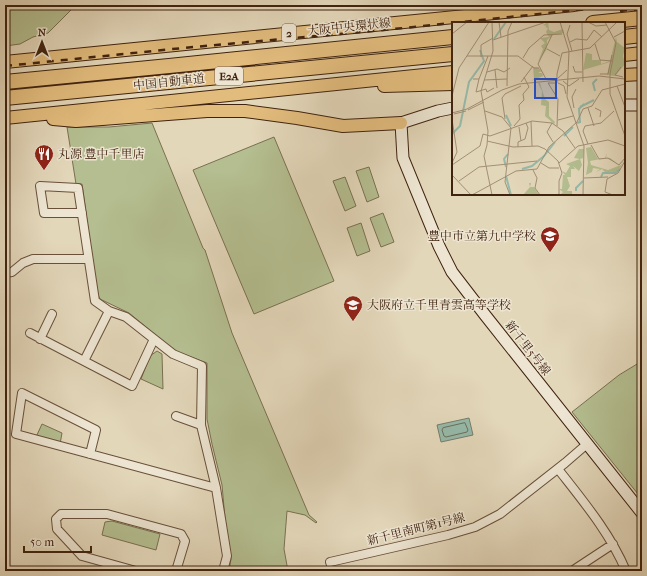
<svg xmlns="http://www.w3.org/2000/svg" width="647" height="576" font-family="'IM FELL French Canon','Noto Serif JP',serif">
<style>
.green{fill:#b4be90;stroke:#7a7050}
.water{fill:#96baaa;stroke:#747e6c}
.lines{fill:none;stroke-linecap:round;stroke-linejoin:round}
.shore{stroke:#6b6e5c;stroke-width:1}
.street-casing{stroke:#69503a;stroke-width:10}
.secondary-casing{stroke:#40230f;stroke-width:13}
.primary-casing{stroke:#40230f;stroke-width:14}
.highway-casing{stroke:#40230f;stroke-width:16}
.street{stroke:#ede5d2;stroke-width:8}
.secondary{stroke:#ede5d2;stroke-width:11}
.primary{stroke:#e2bc7d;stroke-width:12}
.highway{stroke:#e2bc7d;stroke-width:14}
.rail{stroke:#40230f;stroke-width:2.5;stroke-dasharray:7 7;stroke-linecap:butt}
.labels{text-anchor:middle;stroke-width:3;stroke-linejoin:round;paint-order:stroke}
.shield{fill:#ede5d2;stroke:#745d4a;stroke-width:1}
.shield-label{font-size:11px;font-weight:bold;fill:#40230f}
.street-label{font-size:12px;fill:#40230f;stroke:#ede5d2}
.poi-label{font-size:12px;fill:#40230f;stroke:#ede5d2;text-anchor:start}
.inset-river{fill:none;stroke:#96baaa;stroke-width:2}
.inset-road{fill:none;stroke:#a28f76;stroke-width:1}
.view{fill:#1d4ed8;fill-opacity:0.15;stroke:#1d4ed8;stroke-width:2}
.inset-edge{fill:none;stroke:#40230f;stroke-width:2}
</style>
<rect width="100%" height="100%" fill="#e3d7ba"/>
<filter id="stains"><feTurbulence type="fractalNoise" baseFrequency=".005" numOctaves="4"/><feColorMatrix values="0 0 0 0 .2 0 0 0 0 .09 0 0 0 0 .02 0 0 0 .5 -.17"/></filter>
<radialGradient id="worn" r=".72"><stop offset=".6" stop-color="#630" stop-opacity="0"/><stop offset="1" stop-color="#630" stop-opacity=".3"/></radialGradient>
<path class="green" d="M5,5H76L48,33L33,37L20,44L5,46Z
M152,123L203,248L205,250L232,333L309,515L317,522L316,523L305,515L287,511L284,549L288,571H229L231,559L225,519L222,485L212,444L207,419V363L175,351L129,313L100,299L97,293L82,184H76L67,127H109Z
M274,137L334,281L254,314L193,170Z
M369,167L379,197L367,202L356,171Z
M345,177L356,206L345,211L333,181Z
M383,213L394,242L381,247L370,218Z
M361,223L370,251L357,256L347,228Z
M157,351L162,354L163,389L141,379L150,356Z
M642,361V499L572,412L619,375Z
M42,424L62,433L60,444L36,437Z
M112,521L160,534L156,550L102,535L105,522Z"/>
<path class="water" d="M469,418L473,435L441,442L437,425Z"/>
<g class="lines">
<path class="shore" d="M465,423L468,430L467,432L446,437L444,436L442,430L443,428Z"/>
<defs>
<path id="street" d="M82,213H44L40,186L78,188L95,301L109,311L126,317L173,354L202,366L201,425L216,488L227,556L223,571
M5,273L12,272L23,263L33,259H88
M30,333L132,386L154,339
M40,339L52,314
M84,361L109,311
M176,416L201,425
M90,454L96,430L22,393L16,434L216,488
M558,469C583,501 610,533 626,571
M136,571L82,556L57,529L56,519L61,514H107L181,534L185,541L176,571
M333,571L330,562L448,535L475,527L500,514L565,463L587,444
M572,571L613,544"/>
<path id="secondary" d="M624,105H642
M453,108L438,111L401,123L403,158L439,246L452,272L485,315L642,513"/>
<path id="primary" d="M624,55L642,53
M5,62L574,5
M624,75L642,74
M384,86L453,84
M5,118L453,72
M53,119L76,121L207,111H245L297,118L343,126L401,123"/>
<path id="highway" d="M593,23L642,18
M624,37L642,35
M5,82L169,66L453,37
M5,98L453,54"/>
</defs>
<use href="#street" class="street-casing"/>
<use href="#secondary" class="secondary-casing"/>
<use href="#primary" class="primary-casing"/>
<use href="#highway" class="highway-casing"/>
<use href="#street" class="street"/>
<use href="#secondary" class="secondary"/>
<use href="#primary" class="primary"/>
<use href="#highway" class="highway"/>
<path class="rail" d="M620,11L642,9
M5,66L183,48L384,30L626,5"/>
</g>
<defs>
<symbol id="restaurant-pin" viewBox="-11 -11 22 30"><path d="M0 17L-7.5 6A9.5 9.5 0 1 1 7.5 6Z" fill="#8f2418" stroke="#ede5d2"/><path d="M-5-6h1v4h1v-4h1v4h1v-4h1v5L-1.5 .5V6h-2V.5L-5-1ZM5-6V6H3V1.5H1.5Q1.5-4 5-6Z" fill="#fff"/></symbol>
<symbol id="school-pin" viewBox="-11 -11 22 30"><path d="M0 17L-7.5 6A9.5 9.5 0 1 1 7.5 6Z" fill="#8f2418" stroke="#ede5d2"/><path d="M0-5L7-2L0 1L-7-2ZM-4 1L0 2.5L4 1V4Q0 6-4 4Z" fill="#fff"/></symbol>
</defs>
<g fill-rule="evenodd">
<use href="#restaurant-pin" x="33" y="143" width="22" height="30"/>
<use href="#school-pin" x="539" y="225" width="22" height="30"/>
<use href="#school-pin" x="342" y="294" width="22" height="30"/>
</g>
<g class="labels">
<g class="shield">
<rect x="282" y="24" width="14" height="18" rx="3"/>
<rect x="215" y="67" width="28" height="18" rx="3"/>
</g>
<g class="shield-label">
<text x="289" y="37">2</text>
<text x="229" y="80">E2A</text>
</g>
<g class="street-label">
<text transform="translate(349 27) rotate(-6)" y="4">大阪中央環状線</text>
<text transform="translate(169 82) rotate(-6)" y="4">中国自動車道</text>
<text transform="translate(528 348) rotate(52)" y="4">新千里5号線</text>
<text transform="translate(416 529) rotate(-14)" y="4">新千里南町第1号線</text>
</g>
<g class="poi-label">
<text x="58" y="158">丸源 豊中千里店</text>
<text x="536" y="240" text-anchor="end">豊中市立第九中学校</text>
<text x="367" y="309">大阪府立千里青雲高等学校</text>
</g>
</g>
<g transform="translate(452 22)">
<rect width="173" height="173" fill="#e3d7ba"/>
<path d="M96,0L97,8L102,10L111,7L112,11L101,13L95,18V27L86,40L91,27L89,24L93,21L88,16L97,15L94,10L96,6L93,5L95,4L91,3ZM164,15L165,20L173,26L171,34L173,42L163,54L155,53L158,40L131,48L134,31L140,32V38H149V42L158,39ZM81,45L87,46L90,49L86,51H90L91,54L79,59L82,57ZM86,61H88L93,77L97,80V94L103,100L102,102L93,94L94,84L89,83L90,69ZM139,125L146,137L153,136L155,131L154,136H158L165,141L154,136L138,139L139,143L156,148L169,143L173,136L167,148L163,150H153L150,147L144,150L148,147L141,146L140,150L134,153L136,141L134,126ZM127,127H132L131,136L128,137L130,143L127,149L121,144L123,147H119V155H115L118,164L115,169H120V172L108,173L111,170L107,167H110L111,153H113L110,149L114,151L118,144L114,142L128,137L122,136ZM77,161H79L78,165H82L87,173H71L78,165Z" fill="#b4be90"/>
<path class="inset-river" d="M42,17L54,0M143,69L141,61L145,57M128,85L142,78M54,93L59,104M125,101L128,100L127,87L132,82M112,114L121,105M0,121V112L8,104L17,60L32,39L28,28M54,145L52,137L56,132M70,147L80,144L92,134L103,120M54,154L59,173M149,155L151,151H163L168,147M124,169V166L131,159"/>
<path class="inset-road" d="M47,0L49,15M108,0L117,29L115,75L132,124L131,173M130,0L131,60M136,0L144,4L155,3M153,0L164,21L158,52V72L173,114M118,3L115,12L120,29M0,12L15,0M162,15L173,9M41,18L94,0M118,20L124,17L135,18L142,8L150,15M143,22L148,38L160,39M95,27L108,34M15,34H66L82,46H87M29,35V23L41,16M71,36L77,26L92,13L110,12M121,44L123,50H130M169,45L163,53L171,55M43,48L45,66M35,50L45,47L52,50L58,46M148,52H156L160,33M21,57H27L36,34M94,57L86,42L100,13M105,57L115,48M32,58L55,57M111,59L117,64L127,57M69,60L81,44M106,61L112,64L114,72M55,64L56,9L60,0M165,64L173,85M24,70L34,67L35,70L42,66M24,70L27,57M0,74L7,46L37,0M122,86L120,75L124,67M136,86L142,104M143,86L149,89L148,95M16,88L32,80M33,89L50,95L59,106L53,160L58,173M0,91L15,87L50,68L67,62L147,54L173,57M2,92L14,89M0,97L5,130L0,141M53,97L50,76L53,72L69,64M106,98L121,94M79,99L80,124M100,101L95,110L101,120M62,104L68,97L67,83L72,78L71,72L77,65L72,55M105,104L106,77L96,61H105V52L110,31L138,26L165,0M67,105L69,119M35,119L61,125L86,124L93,127L106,139L110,151L107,159V172L105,173M136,122L131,109L133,104L149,101L162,89M35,123L32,134L40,173M35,123L36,109L29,69L41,29L40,0M139,123L147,137L156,136L167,143L173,136M66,125V120L73,117L76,106L74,101M89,141L97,146H107M107,141L126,124L156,118L173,124M0,143L28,124L31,112L38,114L80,99L100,101L111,109L123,126M81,148L85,156L83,166L88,173M0,153L19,173M132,156L156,155M7,159L27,145L85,139M20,173L64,149L85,147L97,125L125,100L131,87L140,84L150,68L173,62M161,173L153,170L155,157L166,151L173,139"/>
<path class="view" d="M83,57H104V76H83Z"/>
<rect width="173" height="173" class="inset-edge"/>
</g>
<rect width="647" height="576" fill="none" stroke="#e3d7ba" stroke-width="20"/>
<rect x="6" y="6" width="635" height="564" fill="none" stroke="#40230f" stroke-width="2"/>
<rect x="10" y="10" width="627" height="556" fill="none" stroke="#40230f"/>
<g transform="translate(42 42)" stroke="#ede5d2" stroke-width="3" paint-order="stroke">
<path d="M0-3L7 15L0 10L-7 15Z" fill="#40230f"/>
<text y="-6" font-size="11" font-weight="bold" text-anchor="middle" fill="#40230f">N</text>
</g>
<path d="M24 546v6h67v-6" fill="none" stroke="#40230f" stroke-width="2"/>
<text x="30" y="546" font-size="12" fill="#40230f" stroke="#ede5d2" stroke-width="3" paint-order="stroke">50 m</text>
<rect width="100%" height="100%" filter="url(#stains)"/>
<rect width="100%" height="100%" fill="url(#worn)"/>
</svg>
